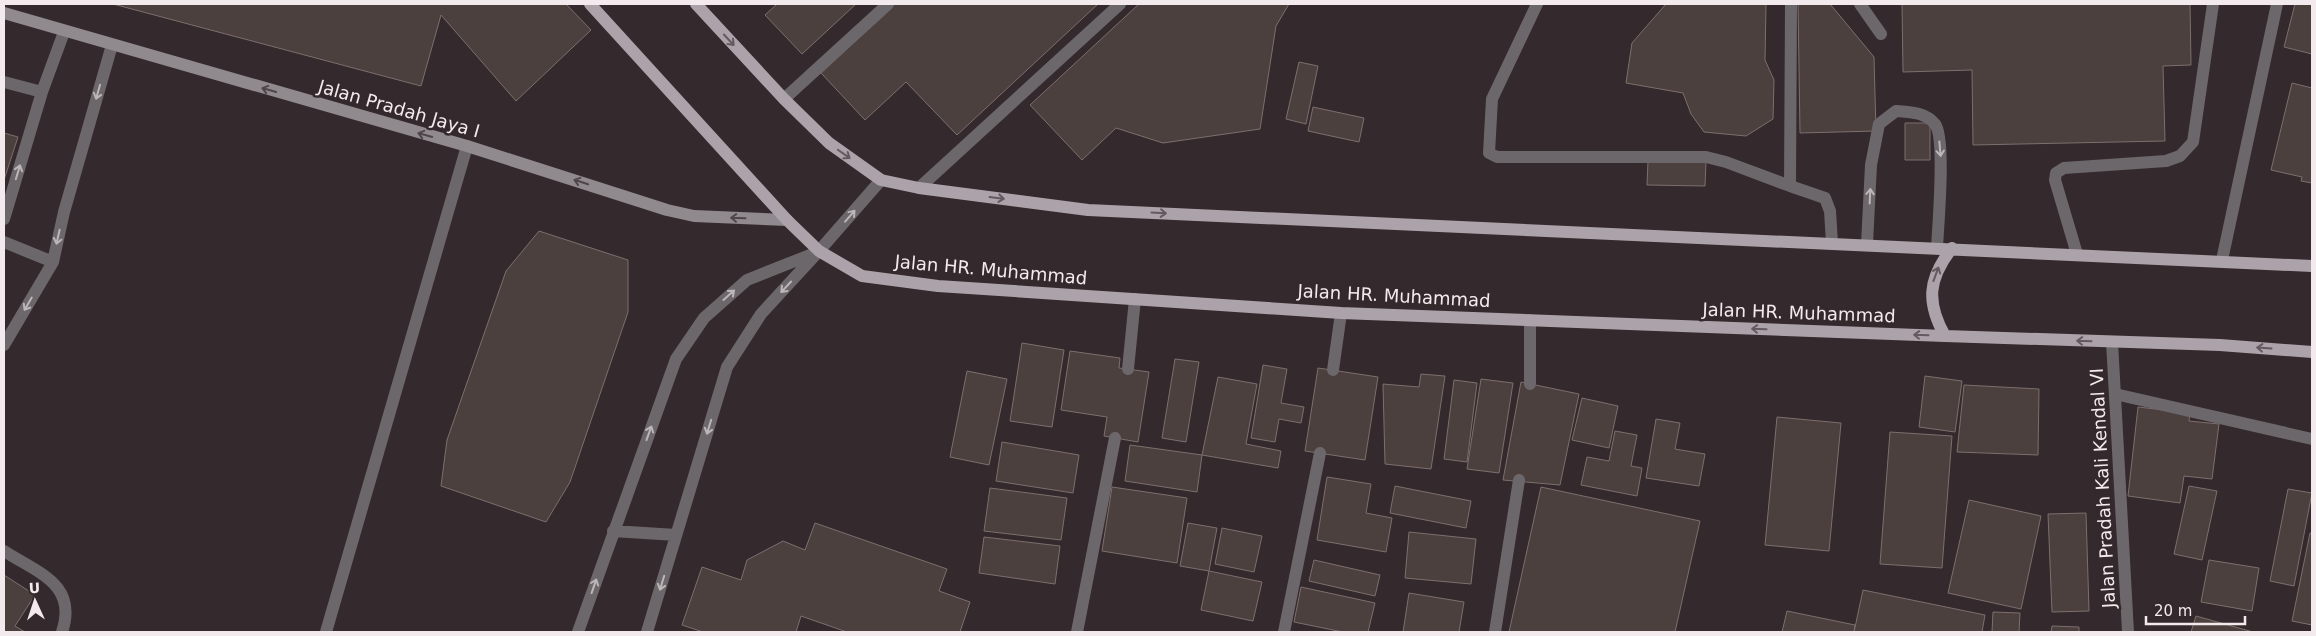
<svg xmlns="http://www.w3.org/2000/svg" width="2316" height="636" font-family="'DejaVu Sans',sans-serif">
<style>
.building{fill:#4c403e;stroke:#7d6f6e}
.lines{fill:none;stroke-linecap:round;stroke-linejoin:round}
.lane{stroke:#6c676b;stroke-width:12}
.street{stroke:#6c676b;stroke-width:12}
.secondary{stroke:#90898e;stroke-width:12}
.primary{stroke:#aca2a9;stroke-width:12}
.oneway{stroke:#64595e}
.oneway2{stroke:#504649}
.oneway3{stroke:#bcb6b8}
.labels{text-anchor:middle;stroke-width:5;stroke-linejoin:round;paint-order:stroke}
.street-label{font-size:18px;fill:#f2eaec;stroke:#34292c}
</style>
<rect width="100%" height="100%" fill="#34292c"/>
<path class="building" d="M113,4H566L591,30L516,101L441,15L421,86Z
M777,4H856L802,54L765,15Z
M895,4H1098L957,135L906,82L865,120L821,73Z
M1139,4H1289L1276,26L1260,129L1163,143L1116,128L1082,160L1030,105Z
M1666,4H1766L1765,60L1774,80L1773,119L1746,136L1704,132L1691,114L1683,93L1626,83L1632,43Z
M1798,4H1830L1874,57L1876,131L1800,133Z
M1902,4H2190L2191,65L2163,66L2165,141L1973,145L1972,70L1903,72Z
M2295,4H2312V54L2284,47Z
M1299,62L1318,66L1306,124L1286,119Z
M2292,83L2312,88V183L2301,181L2302,177L2271,170Z
M1313,107L1364,118L1359,142L1308,131Z
M1905,123H1930V160H1905Z
M4,133L18,137L4,180Z
M1648,161L1706,162L1705,186L1647,185Z
M539,231L628,260V312L570,482L546,522L441,486L447,440L506,271Z
M1022,343L1064,350L1052,427L1010,421Z
M1070,351L1120,358L1119,368L1149,372L1138,442L1104,436L1107,417L1061,410Z
M1175,359L1199,362L1186,442L1162,438Z
M1263,365L1287,369L1281,403L1304,407L1301,423L1279,419L1275,442L1251,438Z
M1318,368L1378,377L1365,460L1305,451Z
M967,371L1007,379L989,465L950,457Z
M1421,374L1445,376L1431,469L1385,464L1383,384L1419,387Z
M1925,376L1962,381L1955,432L1919,427Z
M1218,377L1257,384L1246,444L1281,451L1278,468L1202,455Z
M1481,379L1513,383L1499,473L1467,469Z
M1454,380L1477,383L1467,462L1444,459Z
M1521,382L1579,394L1560,485L1503,480Z
M1964,385L2039,389L2038,455L1957,452Z
M1582,398L1618,406L1609,448L1572,440Z
M2138,407L2190,413L2189,421L2219,424L2212,479L2184,476L2180,503L2128,496Z
M1777,417L1841,423L1829,551L1765,545Z
M1656,419L1680,423L1675,449L1705,454L1699,486L1646,478Z
M1615,431L1637,435L1631,466L1642,468L1637,496L1581,485L1587,457L1609,461Z
M1890,432L1952,436L1942,568L1880,564Z
M1002,442L1079,455L1073,493L996,481Z
M1130,445L1202,455L1197,492L1125,481Z
M1327,477L1371,484L1366,513L1392,518L1386,552L1317,540Z
M1395,486L1471,501L1466,528L1390,513Z
M2189,486L2217,491L2202,560L2174,554Z
M1112,487L1187,498L1177,563L1102,551Z
M1541,487L1700,521L1675,632H1509Z
M990,488L1067,498L1061,540L984,531Z
M2288,489L2312,493L2294,586L2270,581Z
M1969,500L2041,516L2021,609L1948,593Z
M2086,513L2089,611L2052,612L2048,514Z
M815,523L947,569L939,591L970,602L960,632H847L801,616L796,632H703L682,625L702,567L741,580L747,560L783,541L805,550Z
M1188,523L1217,528L1209,571L1180,566Z
M1222,528L1262,536L1254,572L1215,564Z
M1409,532L1476,539L1471,584L1405,578Z
M2310,533H2312V625L2292,621Z
M984,537L1060,546L1055,584L979,573Z
M1314,560L1380,575L1375,596L1309,581Z
M2209,560L2259,568L2252,611L2201,602Z
M1209,571L1262,582L1253,621L1201,610Z
M4,575L35,595L15,626L25,632H4Z
M1301,587L1375,603L1368,632H1343L1294,622Z
M1863,590L1985,615L1982,632H1854Z
M1409,593L1464,602L1459,632H1403Z
M1787,611L1855,625L1854,632H1782Z
M1993,612L2020,613L2019,632H1992Z
M2196,616L2253,632H2191Z
M2052,626L2079,627V632H2051Z"/>
<g class="lines">
<path class="lane" d="M1537,4L1492,99L1489,153L1497,157H1706L1726,162L1790,186
M1791,4L1790,186L1825,198L1830,211L1832,243
M1860,4L1881,34
M4,82L42,92
M919,188L1120,4
M4,219L42,92L64,32
M4,242L53,262
M1867,244L1871,165L1879,124L1896,111C1910,112 1925,112 1935,124C1946,138 1938,226 1937,248
M2077,254L2055,180L2056,173L2064,168L2166,161L2180,156L2193,142L2213,4
M1530,320V384
M4,345L53,262L64,212L112,45
M1128,369L1135,299
M1333,370L1341,313
M2115,394L2312,439
M613,531L676,535
M4,551C38,573 78,584 62,632
M326,632L467,146
M578,632L676,359L704,318L747,280L815,253
M647,632L727,367L761,314L819,251L881,180
M1077,632L1115,438
M1284,632L1320,453
M1495,632L1519,480"/>
<path class="street" d="M784,99L888,4
M2222,260L2277,4
M2112,342L2128,632"/>
<path class="secondary" d="M4,13L467,146L667,210L694,216L787,220"/>
<path class="primary" d="M590,4L787,220L819,251L862,276L938,286L1341,313L1945,336L2220,345L2312,352
M696,4L784,99L829,143L881,180L919,188L1088,210L2312,266
M1945,336C1926,302 1928,279 1952,248"/>
</g>
<defs><path id="oneway-shaft" d="M-6 0H5M1.5-3L5.5 0L1.5 3" fill="none" stroke-width="1.6" stroke-linecap="round" stroke-linejoin="round" transform="scale(1.25)"/></defs>
<g class="oneway">
<use href="#oneway-shaft" transform="translate(729 40) rotate(47)"/>
<use href="#oneway-shaft" transform="translate(844 154) rotate(35)"/>
<use href="#oneway-shaft" transform="translate(997 198) rotate(7)"/>
<use href="#oneway-shaft" transform="translate(1159 213) rotate(3)"/>
<use href="#oneway-shaft" transform="translate(1936 274) rotate(-70)"/>
<use href="#oneway-shaft" transform="translate(1759 329) rotate(-178)"/>
<use href="#oneway-shaft" transform="translate(1921 335) rotate(-178)"/>
<use href="#oneway-shaft" transform="translate(2084 341) rotate(-178)"/>
<use href="#oneway-shaft" transform="translate(2264 348) rotate(-176)"/>
</g>
<g class="oneway2">
<use href="#oneway-shaft" transform="translate(269 90) rotate(-164)"/>
<use href="#oneway-shaft" transform="translate(425 135) rotate(-164)"/>
<use href="#oneway-shaft" transform="translate(581 182) rotate(-162)"/>
<use href="#oneway-shaft" transform="translate(738 218) rotate(-178)"/>
</g>
<g class="oneway3">
<use href="#oneway-shaft" transform="translate(98 92) rotate(106)"/>
<use href="#oneway-shaft" transform="translate(1940 149) rotate(85)"/>
<use href="#oneway-shaft" transform="translate(18 172) rotate(-73)"/>
<use href="#oneway-shaft" transform="translate(1870 196) rotate(-87)"/>
<use href="#oneway-shaft" transform="translate(850 216) rotate(-49)"/>
<use href="#oneway-shaft" transform="translate(58 237) rotate(103)"/>
<use href="#oneway-shaft" transform="translate(786 287) rotate(133)"/>
<use href="#oneway-shaft" transform="translate(729 295) rotate(-42)"/>
<use href="#oneway-shaft" transform="translate(28 304) rotate(120)"/>
<use href="#oneway-shaft" transform="translate(709 427) rotate(107)"/>
<use href="#oneway-shaft" transform="translate(649 433) rotate(-70)"/>
<use href="#oneway-shaft" transform="translate(662 583) rotate(107)"/>
<use href="#oneway-shaft" transform="translate(594 586) rotate(-71)"/>
</g>
<g class="labels">
<g class="street-label">
<text transform="translate(399 109) rotate(16)" y="6">Jalan Pradah Jaya I</text>
<text transform="translate(991 270) rotate(5)" y="6">Jalan HR. Muhammad</text>
<text transform="translate(1394 296) rotate(3)" y="6">Jalan HR. Muhammad</text>
<text transform="translate(1799 313) rotate(2)" y="6">Jalan HR. Muhammad</text>
<text transform="translate(2103 488) rotate(-93)" y="6">Jalan Pradah Kali Kendal VI</text>
</g>
</g>
<rect width="2316" height="636" fill="none" stroke="#f2eaec" stroke-width="10"/>
<g transform="translate(35 601) rotate(357)" stroke="#34292c" stroke-width="4" paint-order="stroke">
<path d="M0-4L9 19L0 12L-9 19Z" fill="#f2eaec"/>
<text y="-8" font-size="14" font-weight="bold" text-anchor="middle" fill="#f2eaec">U</text>
</g>
<path d="M2146 616v8h99v-8" fill="none" stroke="#f2eaec" stroke-width="2.5"/>
<text x="2154" y="616" font-size="15" fill="#f2eaec" stroke="#34292c" stroke-width="4" paint-order="stroke">20 m</text>
</svg>
